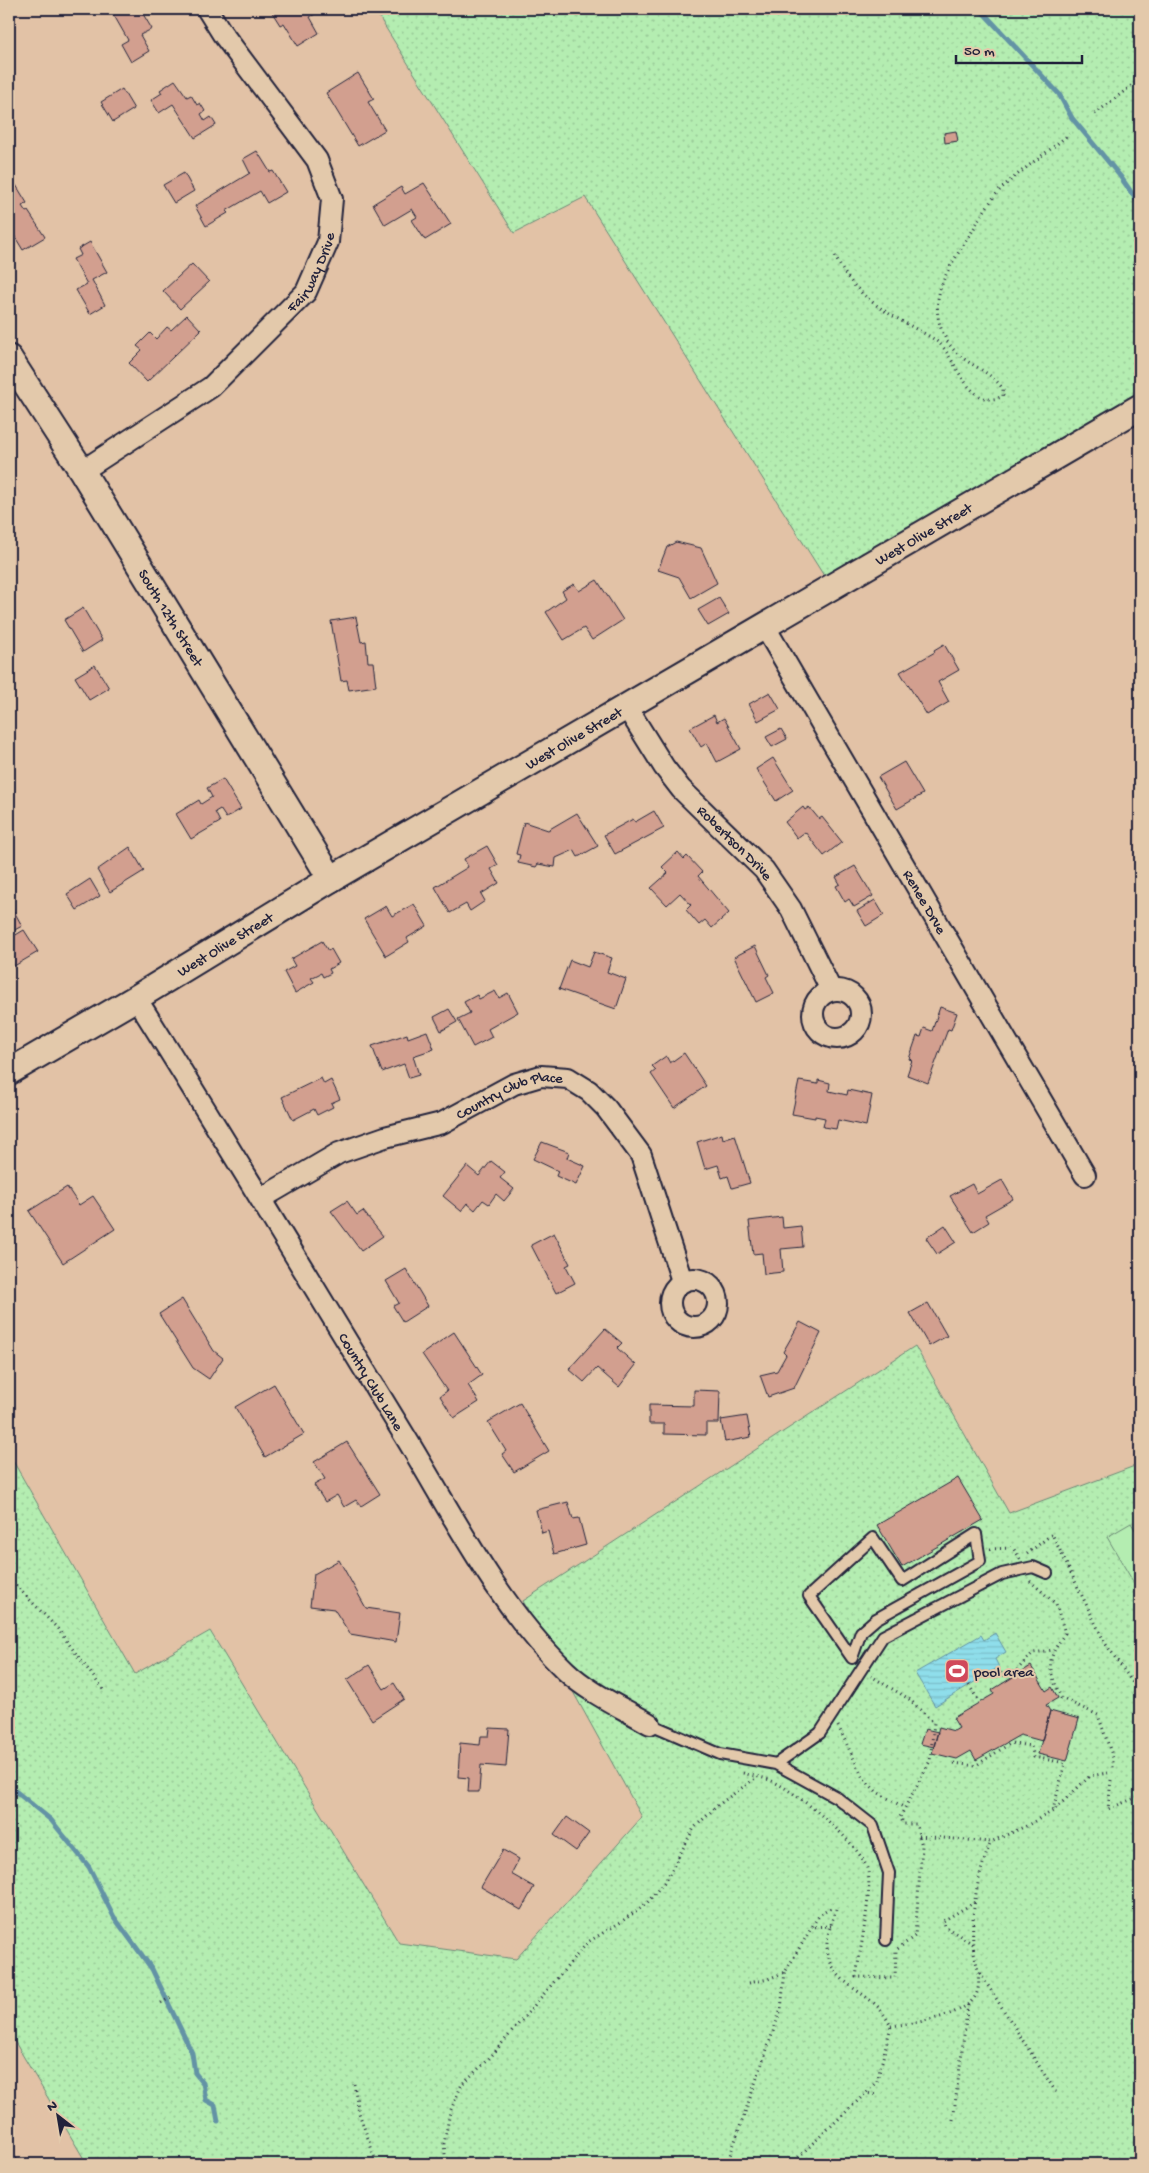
<svg xmlns="http://www.w3.org/2000/svg" width="1149" height="2173" font-family="'Gochi Hand',sans-serif">
<style>
.grass{fill:url(#grass-dots);stroke:#6b8876}
.pitch{fill:#b4edb1;stroke:#6b8876}
.water{fill:url(#water-rules);stroke:#6393a5}
.lines{fill:none;stroke-linecap:round;stroke-linejoin:round}
.stream{stroke:#6393a5;stroke-width:5}
.building{fill:#d29f8f;stroke:#22223b}
.service-casing{stroke:#22223b;stroke-width:14}
.minor-casing{stroke:#22223b;stroke-width:24}
.tertiary-casing{stroke:#22223b;stroke-width:29}
.path{stroke:#22223b;stroke-width:3;stroke-dasharray:1 4;stroke-linecap:butt}
.service{stroke:#e3c9ab;stroke-width:10}
.minor{stroke:#e3c9ab;stroke-width:20}
.tertiary{stroke:#e3c9ab;stroke-width:25}
.labels{text-anchor:middle;stroke-width:4;stroke-linejoin:round;paint-order:stroke}
.street-label{font-size:15px;fill:#22223b;stroke:#e3c9ab}
.poi-label{font-size:15px;fill:#22223b;stroke:#e3c9ab;text-anchor:start}
</style>
<defs>
<pattern id="grass-dots" width="8" height="8" patternUnits="userSpaceOnUse" patternTransform="scale(1.25)"><rect width="8" height="8" fill="#b4edb1"/><path d="M2 2h.1M6 6h.1" fill="none" stroke="#9acb99" stroke-width="1.8" stroke-linecap="round"/></pattern>
<pattern id="water-rules" width="6" height="5" patternUnits="userSpaceOnUse" patternTransform="scale(1.25)"><rect width="6" height="5" fill="#8fdeeb"/><path d="M0 2.5h6" fill="none" stroke="#7bbeca"/></pattern>
</defs>
<rect width="100%" height="100%" fill="#e2c2a6"/>
<filter id="ink" filterUnits="userSpaceOnUse"><feTurbulence type="fractalNoise" baseFrequency=".02" numOctaves="2"/><feDisplacementMap in="SourceGraphic" scale="10" xChannelSelector="R" yChannelSelector="G"/><feConvolveMatrix kernelMatrix="1 2 1 2 8 2 1 2 1" color-interpolation-filters="sRGB"/></filter>
<g filter="url(#ink)">
<path class="grass" d="M374,9H1140V406L831,587L585,197L514,233Z
M915,1346L1009,1513L1140,1464V2164H87L9,2032V1454L135,1674L210,1631L399,1943L516,1959L642,1817L523,1601Z"/>
<path class="pitch" d="M1131,1523L1140,1538V1588L1138,1590L1107,1537Z"/>
<path class="water" d="M995,1633L1006,1652L995,1659L999,1667L935,1706L915,1673L981,1635L984,1640Z"/>
<g class="lines">
<path class="stream" d="M980,9L1059,94L1072,118L1120,176L1140,205
M9,1786L51,1820L89,1867L114,1917L152,1969L192,2053L195,2073L203,2083L206,2100L215,2105L218,2121"/>
</g>
<path class="building" d="M118,9H140L152,29L140,35L149,51L131,62L121,44L128,40L112,12Z
M270,9H312L315,14L310,17L319,33L298,46L284,23L280,25Z
M358,73L374,99L368,102L385,130L358,146L326,93Z
M175,80L187,97L191,95L197,105L200,103L205,111L201,114L205,121L211,117L216,125L195,138L173,104L159,113L151,100L162,93L160,90Z
M122,89L134,109L113,122L101,102Z
M956,131L958,141L945,143L944,133Z
M257,151L270,172L273,171L286,192L267,203L260,191L226,211L228,213L206,226L195,206L250,173L243,159Z
M184,173L194,191L174,203L163,185Z
M424,183L451,224L425,240L412,220L417,217L412,209L385,225L373,204L401,187L405,194Z
M16,185L27,203L22,206L26,212L28,211L45,237L23,250L9,227V222L12,220L9,214V190Z
M90,242L107,272L92,280L105,305L90,314L76,290L87,284L73,259L81,255L78,249Z
M192,264L209,282L180,309L163,291Z
M187,315L201,330L147,382L129,363L142,350L137,346L150,333L156,339L167,327L171,330Z
M676,542L701,548L717,583L691,598L679,577L658,570L667,547Z
M597,580L623,620L592,640L584,628L564,640L546,612L566,598L562,591L574,584L579,591Z
M719,598L729,614L708,626L698,610Z
M83,608L102,640L83,652L64,620Z
M356,617L361,642L366,641L368,662H373L376,686L349,690L347,680L341,681L331,621Z
M944,644L959,670L938,682L949,702L927,715L900,672L935,652L934,650Z
M95,665L109,688L89,700L75,677Z
M770,692L780,709L758,721L749,704Z
M714,715L717,722L724,718L741,749L717,762L707,743L701,747L690,728Z
M781,729L787,739L772,747L766,737Z
M773,758L793,790L776,801L756,769Z
M904,762L923,794L897,809L878,777Z
M223,779L241,809L226,818L220,809L215,812L220,822L191,839L176,814L199,800L201,804L212,797L207,788Z
M803,807L805,810L809,807L819,819L822,817L842,842L824,856L805,832L797,838L785,822Z
M654,811L664,828L615,854L604,835L633,819L635,822Z
M577,813L598,846L578,857L574,850L556,858L555,867L538,864L536,867L518,863L520,855L516,854L524,822L548,830Z
M487,846L498,865L491,869L499,883L481,894L485,901L470,911L466,904L450,913L435,887L468,867L464,859Z
M130,847L144,871L110,892L97,870Z
M678,852L684,859L687,856L702,872L698,876L729,913L712,928L705,920L699,925L686,910L691,905L680,893L667,905L651,888L668,873L662,867Z
M855,866L873,896L854,907L849,899L845,902L836,886L840,884L836,877Z
M90,879L100,896L77,910L67,894Z
M875,900L884,915L866,926L857,911Z
M9,902L22,926L9,933Z
M414,904L427,926L407,938L409,942L386,956L364,919L386,906L392,916Z
M24,930L38,952L9,969V939Z
M322,941L328,951L331,949L339,963L329,969L331,973L323,977L321,973L311,978L314,982L295,993L284,972L295,966L291,959Z
M755,946L769,975L766,977L774,993L756,1002L734,957Z
M594,952L612,958L607,972L626,979L616,1009L559,989L570,960L588,967Z
M495,991L499,998L508,993L518,1012L488,1029L492,1037L473,1047L458,1019L470,1013L464,1002L477,995L479,999Z
M940,1007L957,1013L951,1030L948,1029L928,1083L907,1075L912,1060L909,1059L917,1036L921,1037L924,1028L932,1031Z
M449,1009L457,1022L441,1031L434,1017Z
M427,1031L434,1049L413,1056L419,1075L409,1078L404,1064L382,1072L372,1046L407,1034L408,1038Z
M684,1053L706,1086L674,1108L651,1074L656,1070L652,1066L666,1056L670,1063Z
M321,1078L324,1084L331,1080L340,1099L331,1103L333,1107L317,1115L314,1109L293,1120L282,1097Z
M818,1080L830,1083L829,1091L847,1095L848,1090L872,1095L866,1126L838,1120L836,1129L823,1127L825,1118L815,1116V1118L792,1114L799,1081L818,1084Z
M722,1134L723,1139L735,1135L750,1183L732,1188L728,1176L722,1178L718,1165L705,1169L697,1142Z
M542,1142L569,1152L567,1158L585,1166L576,1185L556,1176L558,1171L533,1159Z
M491,1161L505,1172L500,1178L514,1189L504,1201L496,1194L489,1204L483,1200L475,1210L467,1203L461,1211L443,1196L467,1166L479,1176Z
M1002,1180L1013,1199L985,1215L989,1222L973,1232L950,1196L972,1184L977,1194Z
M67,1187L79,1205L93,1196L115,1229L63,1263L29,1211Z
M347,1201L357,1215L363,1211L383,1236L361,1251L331,1211Z
M782,1217L783,1228L801,1226L803,1247L781,1249L783,1272L764,1274L762,1253L753,1254L749,1221Z
M945,1225L956,1242L937,1254L926,1238Z
M554,1233L570,1264L566,1266L575,1283L556,1293L531,1245Z
M406,1269L428,1306L403,1322L393,1306L399,1303L386,1281Z
M182,1299L214,1351L223,1358L209,1379L193,1368L159,1314Z
M928,1303L947,1336L929,1346L910,1313Z
M800,1322L821,1333L794,1388L768,1397L760,1375L777,1371L786,1355L783,1352Z
M605,1329L622,1343L617,1348L636,1365L619,1387L597,1368L584,1382L569,1369Z
M454,1332L482,1375L468,1385L479,1402L454,1418L440,1396L447,1391L422,1354Z
M274,1384L304,1434L265,1457L235,1407Z
M694,1390L720,1391L719,1423H706V1435L664,1434V1424H649V1405L694,1406Z
M520,1403L549,1451L514,1472L502,1454L506,1451L488,1422Z
M747,1416L751,1437L725,1442L721,1420Z
M347,1442L380,1494L361,1506L356,1500L344,1507L337,1495L325,1502L314,1485L325,1479L314,1462Z
M958,1478L983,1520L902,1567L877,1525Z
M568,1502L573,1519L579,1518L586,1545L554,1554L548,1531L542,1533L536,1510Z
M339,1560L366,1608L400,1613L396,1642L350,1634L334,1609L310,1606L314,1574Z
M369,1665L384,1689L394,1683L404,1699L372,1720L347,1680Z
M1031,1666L1046,1691L1052,1687L1058,1698L1046,1705L1050,1711L1042,1741L1020,1735L976,1760L971,1751L957,1759L932,1753L939,1727L954,1731L959,1728L953,1718L994,1694L992,1690Z
M1050,1711L1079,1719L1067,1761L1038,1754Z
M490,1728L509,1729L506,1767L481,1765L479,1792H468L469,1778L458,1777L460,1743L480,1745L481,1736H489Z
M925,1729L938,1732L934,1747L920,1744Z
M567,1817L589,1833L576,1851L554,1835Z
M503,1850L519,1859L511,1874L534,1887L521,1910L481,1887Z
M9,2152L23,2164H9Z"/>
<g class="lines">
<defs>
<path id="service" d="M976,1534L980,1561L876,1619L861,1632L852,1658L809,1596L873,1538L902,1581Z
M650,1724L720,1754L776,1764L836,1797L873,1826L889,1873L886,1940
M776,1764L820,1733L883,1636L1002,1574L1033,1567L1047,1573"/>
<g id="minor">
<path id="s1" d="M82,471L211,387L306,292L328,242L332,199L317,160L222,33L207,9"/>
<path id="s2" d="M765,627L1085,1175"/>
<path id="s3" d="M626,706L664,767L681,789L764,870L791,909L831,990"/>
<circle cx="837" cy="1014" r="24"/>
<path id="s4" d="M136,998C227,1142 314,1288 403,1433C452,1513 498,1606 566,1671C589,1693 623,1708 650,1724"/>
<path id="s5" d="M262,1198L339,1153L385,1137L442,1123L514,1084L541,1076L568,1078L589,1091L606,1108L641,1155L682,1281"/>
<circle cx="694" cy="1303" r="24"/>
</g>
<g id="tertiary">
<path id="s6" d="M9,358L82,471L331,879"/>
<path id="s7" d="M9,1072L136,998L331,879L1140,407"/>
</g>
</defs>
<use href="#service" class="service-casing"/>
<use href="#minor" class="minor-casing"/>
<use href="#tertiary" class="tertiary-casing"/>
<path class="path" d="M1095,114L1140,79
M835,256C851,290 877,308 909,325C919,331 933,337 941,345C956,360 970,412 1003,396V389C986,365 960,366 945,337C924,298 951,265 971,233C981,217 990,199 1004,186C1024,168 1048,152 1069,134
M990,1549L1013,1548L1020,1559
M1027,1554L1052,1534L1105,1643L1140,1693
M9,1578L57,1628L104,1691
M1030,1581L1056,1604L1065,1633C1045,1662 1048,1667 1061,1698L1098,1715L1113,1758V1768
M998,1668L1002,1676L1016,1671L1033,1653L1053,1650
M969,1685L978,1700
M1140,1724V1726
M838,1726L863,1778L877,1792L905,1808
M954,1763L975,1766L1011,1743L1031,1746L1034,1757L1065,1763L1053,1810
M743,1773C752,1776 763,1777 772,1781C797,1792 858,1842 867,1868C874,1885 859,1955 856,1977L895,1978L896,1950L915,1936L922,1846L916,1824H904L900,1817L930,1761L934,1723L909,1699L871,1676
M9,1776L12,1773
M1111,1780L1108,1809L1140,1796
M919,1836L991,1842L1026,1826L1053,1811L1090,1776L1108,1773
M836,1909C833,1920 826,1935 827,1947C830,1979 855,1987 875,2004C882,2010 886,2018 891,2026L877,2081L866,2093L877,2095
M831,1926L812,1927C817,1918 821,1911 832,1908
M973,1944L944,1926L943,1921L975,1902
M980,1973L1057,2094
M749,1983L768,1979L785,1972L812,1927
M161,2003L173,1996
M891,2026C913,2023 973,2017 978,1989C981,1973 974,1959 973,1943C971,1909 978,1873 991,1842
M354,2084L359,2113L377,2164
M953,2120L968,2004
M446,2164L444,2144L450,2112L462,2084L487,2061L588,1942L621,1922L647,1903L666,1880L694,1828L718,1805L757,1777
M727,2164L781,2009L785,1972
M791,2164L866,2093"/>
<use href="#service" class="service"/>
<use href="#minor" class="minor"/>
<use href="#tertiary" class="tertiary"/>
</g>
</g>
<defs>
<symbol id="stadium-square" viewBox="-11 -11 22 22"><rect x="-9" y="-9" width="18" height="18" rx="4" fill="#d1495b" stroke="#e3c9ab"/><path d="M0-5a6.5 5 0 1 0 0 10a6.5 5 0 1 0 0-10ZM-3.5-1.8h7v3.6h-7Z" fill="#fff"/></symbol>
</defs>
<g fill-rule="evenodd">
<use href="#stadium-square" x="943" y="1657" width="28" height="28"/>
</g>
<g class="labels">
<g class="street-label">
<text dy="5" stroke="none"><textPath href="#s1" startOffset="308">Fairway Drive</textPath></text>
<text dy="5" stroke="none"><textPath href="#s7" startOffset="1061">West Olive Street</textPath></text>
<text dy="5" stroke="none"><textPath href="#s6" startOffset="306">South 12th Street</textPath></text>
<text dy="5" stroke="none"><textPath href="#s7" startOffset="656">West Olive Street</textPath></text>
<text dy="5" stroke="none"><textPath href="#s3" startOffset="176">Robertson Drive</textPath></text>
<text dy="5" stroke="none"><textPath href="#s2" startOffset="318">Renee Drve</textPath></text>
<text dy="5" stroke="none"><textPath href="#s7" startOffset="251">West Olive Street</textPath></text>
<text dy="5" stroke="none"><textPath href="#s5" startOffset="271">Country Club Place</textPath></text>
<text dy="5" stroke="none"><textPath href="#s4" startOffset="450">Country Club Lane</textPath></text>
</g>
<g class="poi-label">
<text x="974" y="1676">pool area</text>
</g>
</g>
<rect width="1149" height="2173" fill="none" stroke="#e3c9ab" stroke-width="30"/>
<rect x="15" y="15" width="1119" height="2143" fill="none" stroke="#22223b" stroke-width="2" filter="url(#ink)"/>
<g transform="translate(58 2116) rotate(329)" stroke="#e3c9ab" stroke-width="4" paint-order="stroke">
<path d="M0-4L9 19L0 12L-9 19Z" fill="#22223b"/>
<text y="-8" font-size="14" font-weight="bold" text-anchor="middle" fill="#22223b">N</text>
</g>
<path d="M956 55v8h126v-8" fill="none" stroke="#22223b" stroke-width="2.5"/>
<text x="964" y="55" font-size="15" fill="#22223b" stroke="#e3c9ab" stroke-width="4" paint-order="stroke">50 m</text>
</svg>
